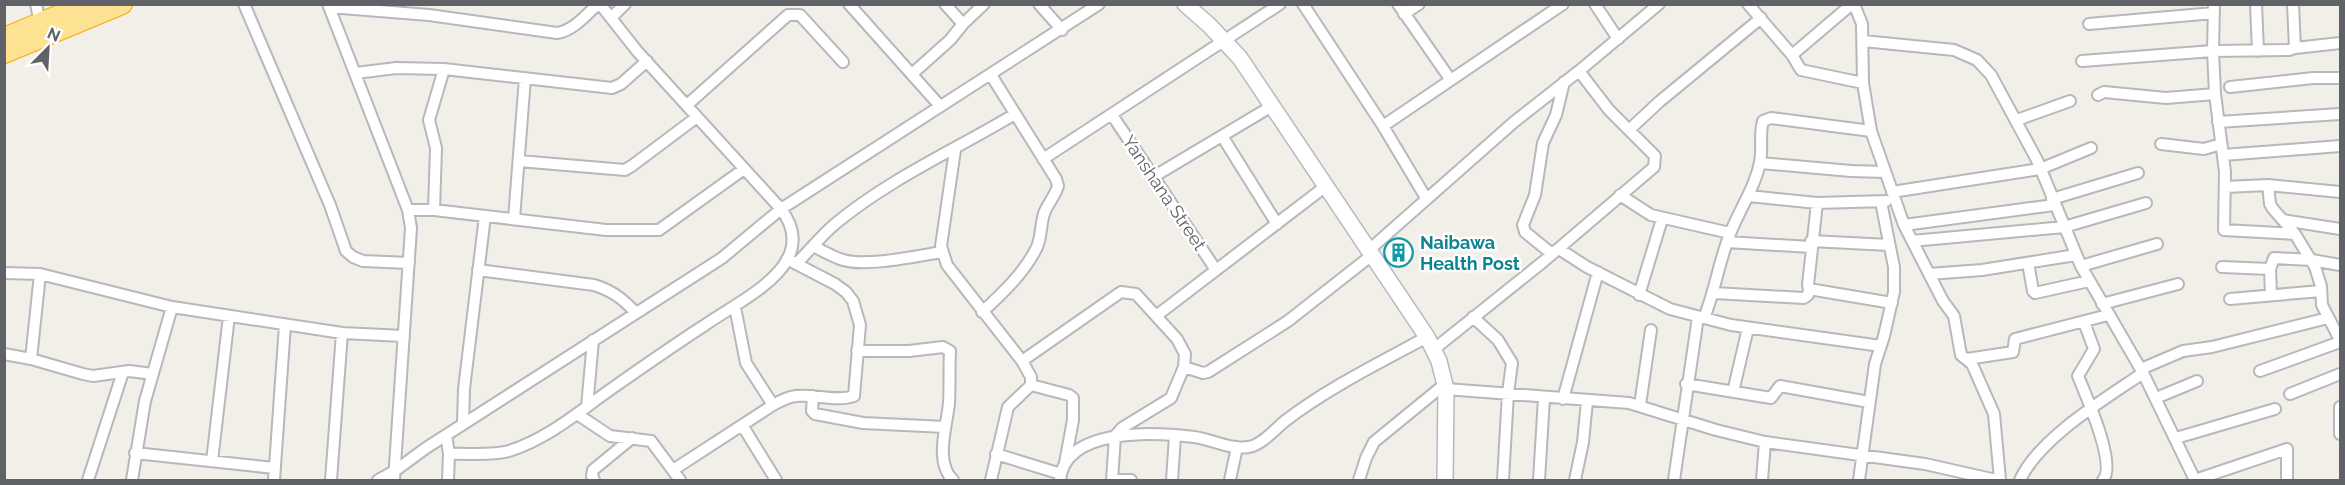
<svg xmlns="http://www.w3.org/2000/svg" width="2345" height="485" font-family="Raleway,sans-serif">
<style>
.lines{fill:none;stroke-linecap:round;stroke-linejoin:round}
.street-casing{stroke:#b5b8bc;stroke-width:14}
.secondary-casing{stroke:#b6babf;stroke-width:18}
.highway-casing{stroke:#f9ab00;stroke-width:22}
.street{stroke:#fff;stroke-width:10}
.secondary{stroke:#fff;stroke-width:15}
.highway{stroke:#fde293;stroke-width:20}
.labels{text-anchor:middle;stroke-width:5;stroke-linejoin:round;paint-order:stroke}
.street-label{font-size:18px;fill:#5f6368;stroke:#fff}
.culture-label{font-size:18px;font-weight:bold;fill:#0d838f;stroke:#fff;text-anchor:start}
</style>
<rect width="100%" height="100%" fill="#f1efe8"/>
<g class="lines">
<defs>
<path id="street" d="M36,4L40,23
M244,4L330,205L346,251L353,257L363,261L409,263
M328,4L408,210L411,228L394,480
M849,4L940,106
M945,4L963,24
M1039,4L1062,30
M1303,4L1383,126L1426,198
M1398,4L1450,79
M1595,4L1618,39
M1748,4L1792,55L1801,70L1863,83
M1854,4L1862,24L1863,83L1871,131L1904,225L1943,301L1954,316L1961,355L1972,364L1994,414L2000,480
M2214,4L2213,51L2215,94L2225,172L2224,230L2295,234
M2256,4L2258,51
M329,7L429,15L557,33C573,31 586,15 598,4
M1404,14L1419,4
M611,18L625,4
M2089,24L2214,13
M1863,41L1954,50L1977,60L1991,75L2037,160L2081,266L2143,373L2195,480
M2295,48L2340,43
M1792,55L1852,4
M2082,61L2213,51L2289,50L2295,48L2293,4
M356,73L396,68L444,69L612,88L621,84L647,61
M912,74L950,40L963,24L984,4
M2230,87L2313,78H2340
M2098,95L2104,92L2166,98L2215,94
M687,105L788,15H800L843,62
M1112,115L1216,270
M2017,120L2070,101
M2218,122L2340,114
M1383,126L1563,4
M1629,130L1659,102L1761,18
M1222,136L1277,224
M2161,144L2204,149L2221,144
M955,150L941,246L947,265L1022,361L1031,377V385L1008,407L991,480
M2223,155L2340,146
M1043,159L1280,4
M519,161L625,170L633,165L697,117
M1760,163L1851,171L1885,172
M1153,177L1272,106
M2268,185L2270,204L2273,209L2295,234L2315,267L2321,286L2322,305L2340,340
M2225,187L2268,185L2340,192
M1892,192L2040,169L2091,148
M1620,195L1651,215L1730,233
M1749,196L1817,203L1886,201
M2052,199L2138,173
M1817,203L1808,285L1809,289L1892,303
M408,210H434L606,230H659L744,169
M434,210L436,148L429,120L444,69
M514,219L525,78
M2283,220L2340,229
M1904,225L2054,205
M1811,241L1889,245
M1912,241L2064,227L2146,203
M1727,242L1811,247
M813,246C823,251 833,257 843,260C867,267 917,256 942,252
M1559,249L1587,267L1670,309L1731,325L1881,346
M1369,250L1514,122L1579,71L1659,4
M1552,254L1525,232L1523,225L1535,195L1543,143L1556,115L1564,82
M2028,263L2033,291L2035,293L2089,281
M796,264C809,251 821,236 835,224C889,179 955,150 1015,114
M2081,266L2157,244
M2222,267L2270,269L2271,295
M2270,269L2274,258L2312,260L2340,265
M478,270L594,285C613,291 623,299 636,313
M4,273L40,274L172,307L342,333L404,336
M1929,274L1982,270L2076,255
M1714,293L1804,298L1808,295L1809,289
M1639,295L1662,219
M2230,299L2321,291
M2102,304L2178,284
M735,307L746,363L773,405
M982,312C1002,294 1025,272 1037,247C1042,236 1040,223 1045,211C1049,202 1055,196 1058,186L1056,179L991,75
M1156,316L1326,186
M1473,317L1498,340L1512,363L1508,393L1503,480
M1704,318C1715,291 1719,261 1730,234C1739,210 1755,188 1760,162C1763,148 1759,134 1763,121L1771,118L1871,131
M2084,322L2094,349L2078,376C2086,396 2117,464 2103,480
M1433,350L1544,261L1654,167L1655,156L1609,110L1579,71
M857,351H909L943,347L950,351C949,368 950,386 949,403C947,426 934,462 953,480
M4,354L31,359L83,374L93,376L129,371L153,374
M31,359L40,274
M1967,359L2013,352L2015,339L2108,315
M1022,361L1121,292L1136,294L1177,339L1185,354L1184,367L1171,398L1122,428L1115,436L1112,480
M1184,367L1203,373L1208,372L1288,321L1372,255
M2141,369L2183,351L2212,347L2328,318
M2260,371L2340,342
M1686,384L1771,398L1780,386L1869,402
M1031,385L1069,395L1073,398V420L1065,463
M1446,389L1629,403L1716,430L1765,442L1925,464L1996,480
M1733,392L1748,328
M2290,394L2340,374
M813,396L812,411L815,414L863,423L945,427
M2156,398L2197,381
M1563,399L1598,272
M1640,405L1651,330
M587,407L593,340
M2340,407V434
M577,414L610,436L651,441L680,480
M463,423L464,389L485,216
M742,425L776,480
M446,435L449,454L448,480
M2176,438L2275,409
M135,453L274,468
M449,454C468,453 491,456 509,451C548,439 581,410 614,387C644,366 674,345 705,325C729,308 772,287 787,260C797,242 793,225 781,209L637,51L600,4
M996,454L1061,474
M212,461L229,316
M673,470L773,405C780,401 787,397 796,396C814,394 837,402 854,396L860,325L853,301L846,292L835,284L787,259
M88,480L123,372
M132,480L145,401L172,307
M274,480L285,325
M331,480L342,333
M378,480L396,470L426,448L722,258L781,209L1099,4
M594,480L592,476L593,470L632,438
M1060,480C1065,427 1156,432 1194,437C1211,439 1231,450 1248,447C1261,446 1275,429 1285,421C1328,388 1379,363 1427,337
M1112,480H1131
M1172,480L1175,436
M1230,480L1237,447
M1359,480L1366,458L1374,442L1445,384
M1539,480L1544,398
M1575,480L1583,442L1587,401
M1674,480L1698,317
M1762,480L1765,442
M1859,480L1875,364L1884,336L1894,292V267L1881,202
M2020,480C2039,438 2105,399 2143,373
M2195,480L2287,449V480"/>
<path id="secondary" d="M1185,4L1209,25L1240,58L1427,337L1439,361L1446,389L1445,480"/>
<path id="highway" d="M4,38L86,4
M4,53L122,4"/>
</defs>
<use href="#street" class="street-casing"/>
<use href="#secondary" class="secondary-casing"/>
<use href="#highway" class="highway-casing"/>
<use href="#street" class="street"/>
<use href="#secondary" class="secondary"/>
<use href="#highway" class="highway"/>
</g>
<defs>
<symbol id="building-ring" viewBox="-11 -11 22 22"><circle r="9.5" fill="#fff" stroke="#0f9aa8" stroke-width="1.5"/><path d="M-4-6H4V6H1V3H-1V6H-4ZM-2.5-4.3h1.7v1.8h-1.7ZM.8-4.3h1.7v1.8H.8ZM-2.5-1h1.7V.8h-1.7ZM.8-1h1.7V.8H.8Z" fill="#0f9aa8"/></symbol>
</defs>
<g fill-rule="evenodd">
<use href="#building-ring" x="1382" y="236" width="33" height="33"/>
</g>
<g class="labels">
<g class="street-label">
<text transform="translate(1164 193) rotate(56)" y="6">Yanshana Street</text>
</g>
<g class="culture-label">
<text x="1420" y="249">Naibawa<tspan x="1420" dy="21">Health Post</tspan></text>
</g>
</g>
<rect width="2345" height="485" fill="none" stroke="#5f6368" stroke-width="12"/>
<g transform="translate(48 48) rotate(24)" stroke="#ffffff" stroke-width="4.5" paint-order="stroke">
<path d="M0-4.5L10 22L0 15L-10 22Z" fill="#5f6368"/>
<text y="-9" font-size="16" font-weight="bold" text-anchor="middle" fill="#5f6368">N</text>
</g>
</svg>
